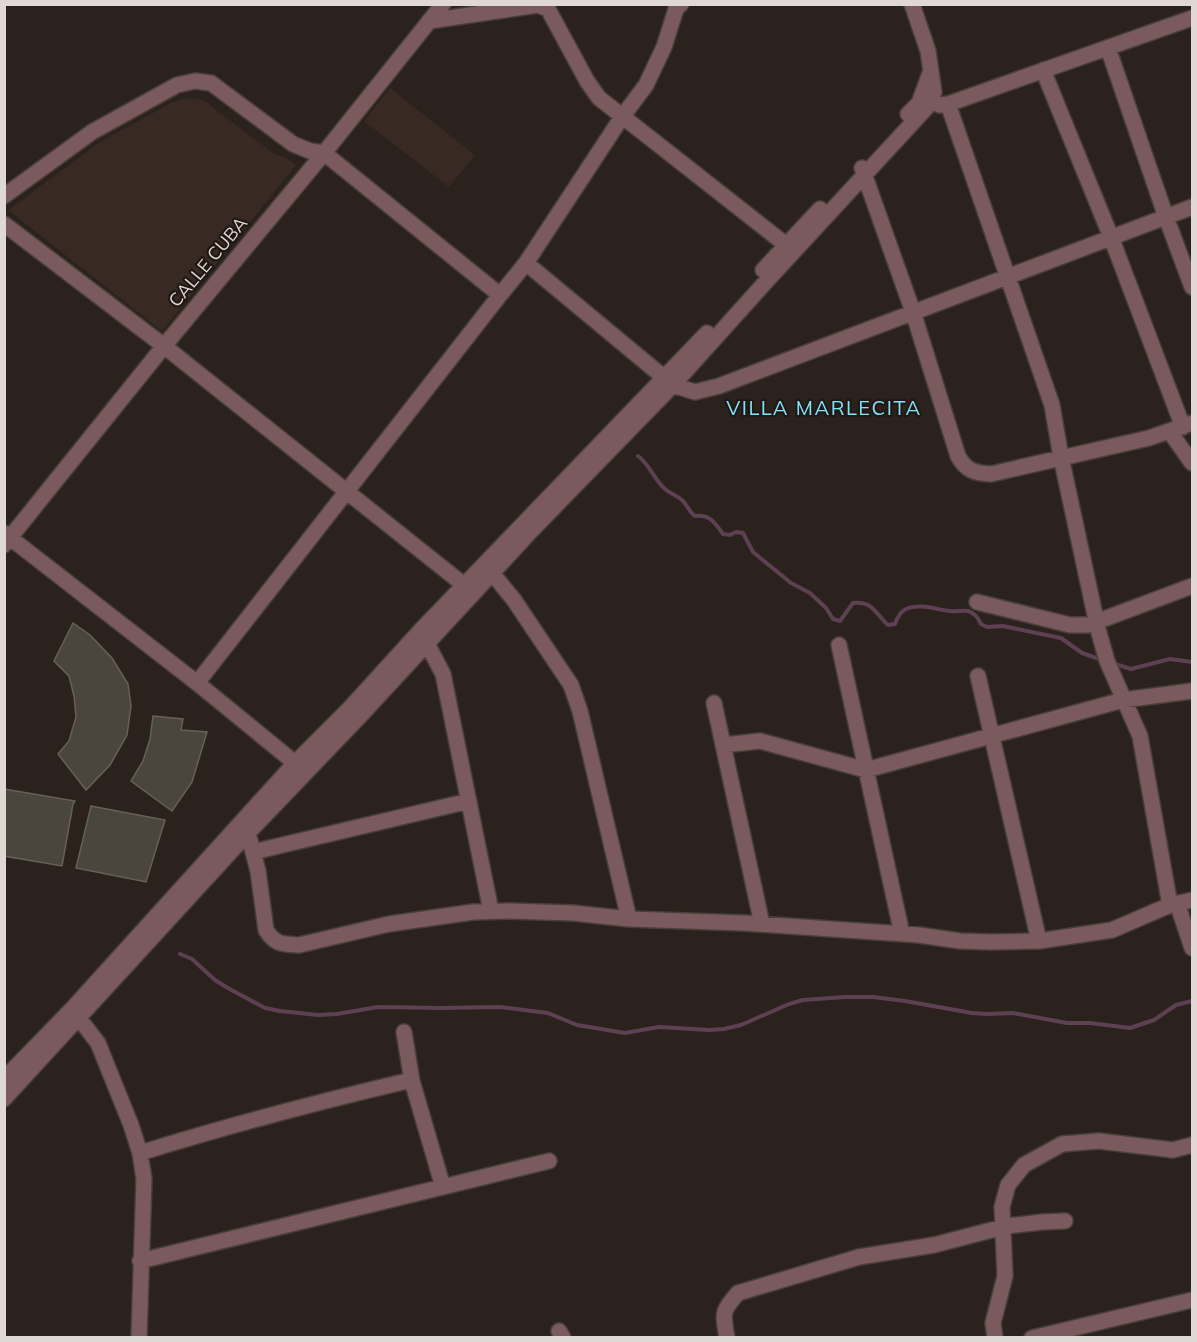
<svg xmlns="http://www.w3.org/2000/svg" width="1197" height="1342" font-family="Mulish,sans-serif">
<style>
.built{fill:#382a23}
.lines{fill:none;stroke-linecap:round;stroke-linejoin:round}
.stream{stroke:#5d4152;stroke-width:4}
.building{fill:#4b463d;stroke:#666157;stroke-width:1.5}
.minor-casing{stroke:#483f3a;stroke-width:18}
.minor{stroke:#7a5a5c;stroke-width:15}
.labels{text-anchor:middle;stroke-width:4.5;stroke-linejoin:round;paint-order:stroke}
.street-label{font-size:18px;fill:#dfd8d5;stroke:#211814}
.neighbourhood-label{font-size:20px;letter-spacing:1.5px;fill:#7ee3fb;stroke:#211814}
</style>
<rect width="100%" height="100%" fill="#2b221d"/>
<path class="built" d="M390,88L475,155L449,187L364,121Z
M188,98L203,100L273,153L288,159L296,165L162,331L8,210L100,142L173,102Z"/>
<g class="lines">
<path class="stream" d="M638,456C649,464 653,477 663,487C668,493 677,495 683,501C688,506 689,512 695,516C710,514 715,523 723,534L730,535L736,532L743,533L753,552L791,583L810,593L826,608L833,619L840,621L853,603C874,601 875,614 888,625L895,624C897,618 900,612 906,609C919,603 935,609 949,611C955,612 962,610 968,611C975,613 978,618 981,624L987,627L1003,626L1061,638L1082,653L1102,660
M1112,663L1131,669L1170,659L1192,662
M180,954L192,959L215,980L226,987L265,1008L280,1011L318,1015L337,1014L378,1007L442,1008L500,1007L548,1013L577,1025L625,1033L659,1027L709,1030L724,1029L741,1025L789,1004L803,1000L845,997H873L905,1001L972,1013L987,1014L1013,1013L1067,1023H1090L1130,1028L1154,1020L1176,1005L1192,1001"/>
</g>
<path class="building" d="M73,623L90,635L112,658L128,684L131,706L127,735L110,765L86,790L58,754L69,741L76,717L74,696L69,676L54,661Z
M153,716L183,719L181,730L207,732L192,782L172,811L131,781L143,761L150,739Z
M4,789L75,801L73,804L62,866L4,856Z
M91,806L165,820L146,882L76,868Z"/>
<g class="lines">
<defs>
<path id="minor" d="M429,21L538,5L548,9L587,81L599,98L785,244
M1108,48L1166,217L1192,287
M1043,70L1111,237L1183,427
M948,104L1052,405L1061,457L1098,629L1107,661L1140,736L1170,905
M939,105L948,104L1192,18
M908,114L919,103L930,73
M862,168L913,312L958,456C966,471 975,473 991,474L1149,438L1192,423
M4,196L92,132L177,85L195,81L211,83L293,144L310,151L324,153L500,295
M4,224L164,346L464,585
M526,263L673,385L695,392L719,386L1192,207
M763,270L820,209
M1170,432L1192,463
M4,533L197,683L295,763
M4,545L164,346L324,153L443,4
M492,573L514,600L571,685L580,711L629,919
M977,602L1070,625H1088L1192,586
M423,636L443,674L491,911
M839,645L902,934
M978,676L1039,941
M197,683L500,295L526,263L622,117L646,85L664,47L676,9L681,4
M714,703L762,924
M723,745L760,741L866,770L1123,700L1192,691
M248,833L258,871L266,930C275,945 283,944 299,945L389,924L473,912L509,911L573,913L629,919L744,923L919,935L960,941L991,942L1039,941L1112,930L1170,905L1192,900
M253,852L469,801
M1177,903L1192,948
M74,1012L98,1043L131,1125L140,1153L144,1179L139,1338
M404,1032L412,1081L443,1187
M4,1079L72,1009L295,763L349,709L420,631L707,333
M4,1099L248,833L360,716L531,531L673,385L762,286L929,105L934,92L928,51L912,4
M140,1153C227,1126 314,1103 403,1082L412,1081
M140,1261L549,1161
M559,1331L563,1338
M727,1338C723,1313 721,1312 738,1293L859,1257L934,1245L1007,1226L1042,1222L1065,1221
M995,1338L993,1323L1005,1276L1002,1207L1008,1185L1024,1165L1062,1144L1099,1141L1173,1150L1192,1145
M1032,1338L1192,1300"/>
</defs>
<use href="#minor" class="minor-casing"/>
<use href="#minor" class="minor"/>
</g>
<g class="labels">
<g class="street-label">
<text transform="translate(208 262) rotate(-50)" y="6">CALLE CUBA</text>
</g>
<g class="neighbourhood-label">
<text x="824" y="415">VILLA MARLECITA</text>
</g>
</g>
<rect width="1197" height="1342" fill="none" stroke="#dfd8d5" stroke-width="12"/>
</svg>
